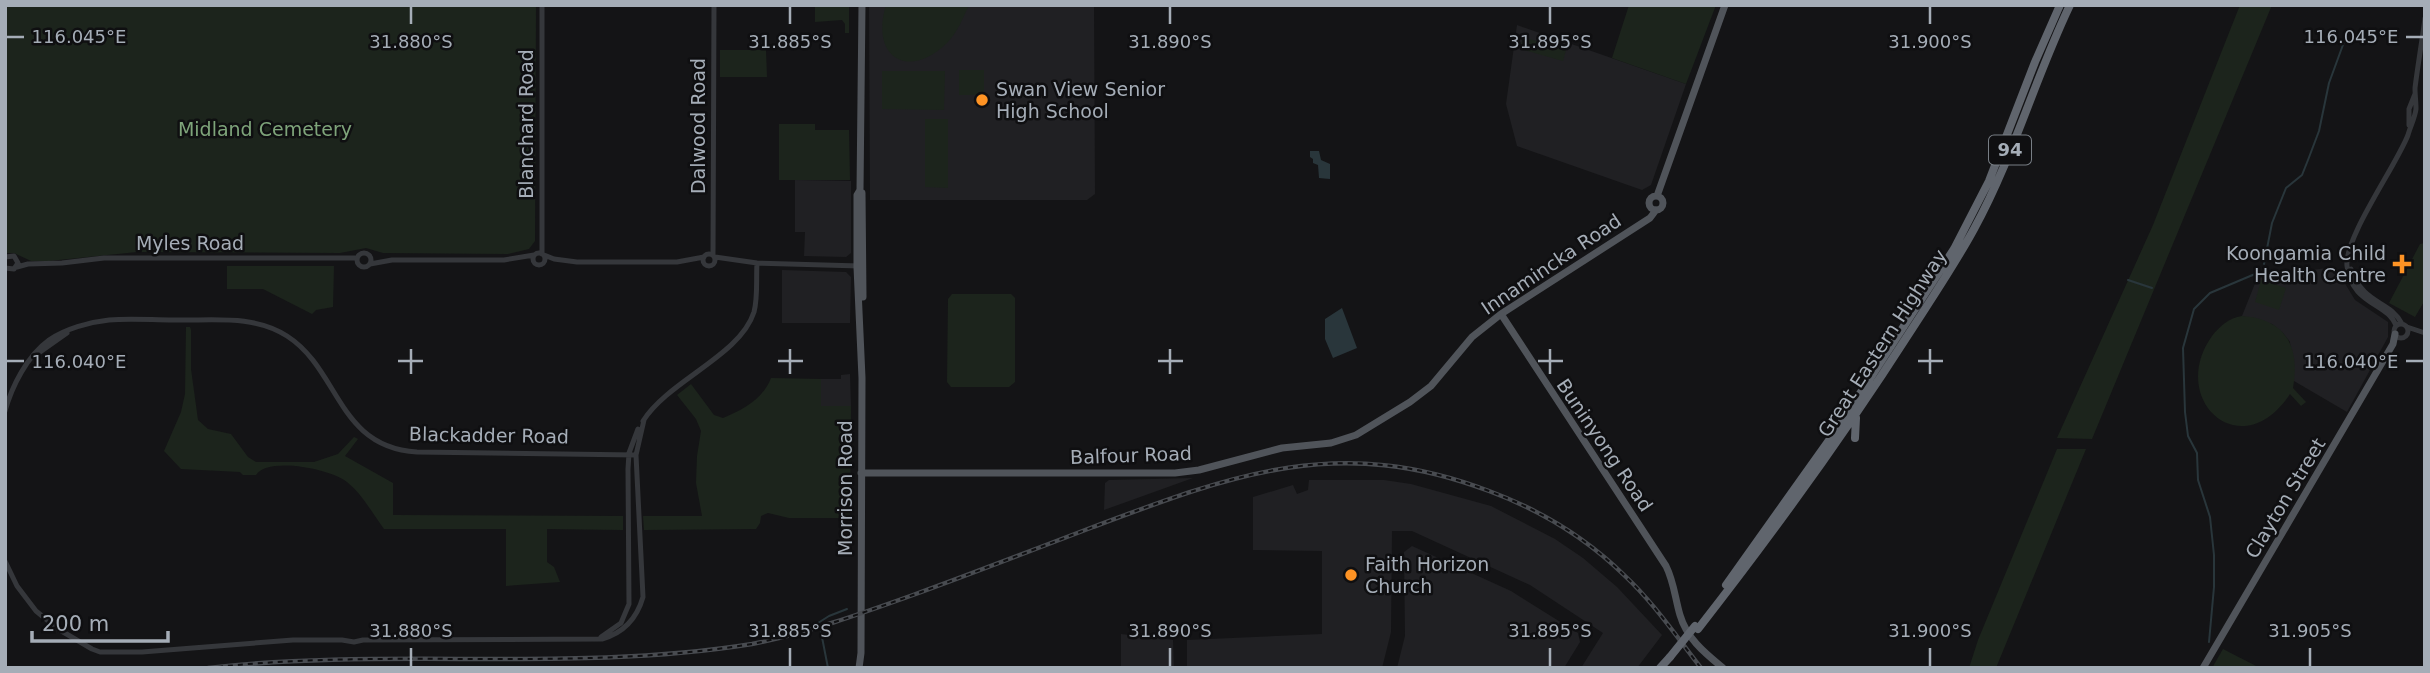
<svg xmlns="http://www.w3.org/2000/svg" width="2430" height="673" font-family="'DejaVu Sans',sans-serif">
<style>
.built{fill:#202023}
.green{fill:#1c241c}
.water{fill:#29363b}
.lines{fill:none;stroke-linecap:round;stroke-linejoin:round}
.stream{stroke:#29363b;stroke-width:2}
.minor{stroke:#35373b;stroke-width:5}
.major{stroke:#50545a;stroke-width:7}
.highway{stroke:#60656d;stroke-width:8}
.rail-casing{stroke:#484b50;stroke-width:4.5}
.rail{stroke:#0f0f11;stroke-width:2;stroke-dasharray:5;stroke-linecap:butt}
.highway-bridge{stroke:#60656d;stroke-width:8}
.ticks{fill:none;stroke:#a5adb7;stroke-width:2.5}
.poi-dot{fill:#fe9324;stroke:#0f0f11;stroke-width:2.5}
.labels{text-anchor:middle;stroke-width:5;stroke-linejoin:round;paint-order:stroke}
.shield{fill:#0f0f11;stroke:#787e85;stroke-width:2}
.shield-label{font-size:18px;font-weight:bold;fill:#a5adb7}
.poi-label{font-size:19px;fill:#a5adb7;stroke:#0f0f11;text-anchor:start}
.street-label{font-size:19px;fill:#a5adb7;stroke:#0f0f11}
.park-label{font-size:19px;fill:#7ea47a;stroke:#0f0f11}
.ticks-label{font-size:18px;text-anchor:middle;fill:#a5adb7;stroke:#0f0f11;stroke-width:5;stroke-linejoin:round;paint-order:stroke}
</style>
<rect width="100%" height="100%" fill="#141416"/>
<path class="built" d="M869,5H1094L1095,194L1087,200H870Z
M1517,25L1686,84L1651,185L1642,190L1517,146L1506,104Z
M795,180L851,181V253L846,257L804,256L805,232H795Z
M2335,267L2355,300L2388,322V337L2347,412L2294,381L2290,342L2283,333L2272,324L2242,316L2260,271L2279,274Z
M782,270L846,272L851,277L850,323H782Z
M850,374L851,406H820L821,379H841V375Z
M1193,478L1104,510L1105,483L1109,480Z
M1309,480H1384L1411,484L1491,506L1555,539L1583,558L1617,587L1662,635L1637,668H1581L1603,633L1530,585L1412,531H1392L1391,632L1382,668H1187V640L1322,634V551L1253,550V497L1293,485L1297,494L1308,490Z
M1412,546L1511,591L1578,633L1580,642L1564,668H1397L1405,636L1404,552Z
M1121,634L1173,640L1174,668H1121Z"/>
<path class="green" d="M5,5H536L535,241L529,249L508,254L383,253L366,248L340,253L137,252L49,261H31L14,253H5Z
M815,5H849V33H845V24L842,20L815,22Z
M886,5H969C963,18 957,33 947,43C908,81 870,57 886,5Z
M1629,5H1716L1686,84L1612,58Z
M2240,5H2272L2092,439L2057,438L2153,225Z
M1523,37L1566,50L1563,61L1520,49Z
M720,50H766L767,77H720Z
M959,70H984V95H959Z
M882,71H945L944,110L882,109Z
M925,119H948V188L925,187Z
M779,124H815V130H849L850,180H779Z
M2425,243V300L2415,317L2389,303L2420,244Z
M227,266H334L333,307L316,310L312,314L263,289H227Z
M2261,280L2286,288L2279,310L2255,302Z
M952,294H1011L1015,298V382L1009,387H951L947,382L948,299Z
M2242,316C2287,319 2300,348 2293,388L2306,402L2301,406L2290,394C2241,468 2167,399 2212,336C2220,326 2229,318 2242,316Z
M186,327H190L191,330V369L198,420L208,429L231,434L248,457L256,462H314L338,454L354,437L358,439L345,456L393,483V515L623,516V530L547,529V562L554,567L560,582L506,586V529H384C373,514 362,494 347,482C332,469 267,456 256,475H243L240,472L181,469L164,451L181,412L185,394Z
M771,378L821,379V406H851L850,518H789L768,513L761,516L760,523L756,529L644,530L643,516H702L696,483L697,456L701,431L696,419L677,395L691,384L714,415L723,418C743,410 763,399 771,378Z
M2057,449H2086L1996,668H1969L1978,640Z
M2223,649L2260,668H2212Z"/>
<path class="water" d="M1310,151H1319L1321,160L1330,164V179L1319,178L1318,165L1313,163V159L1310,157Z
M1342,308L1357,348L1333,358L1325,339V319Z"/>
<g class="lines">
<path class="stream" d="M2264,264L2272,223L2286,188L2302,175L2308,160L2319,131L2329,83L2344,42
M2128,280L2152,288
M818,623L829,616L847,609
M821,632L828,668
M2209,642L2214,587V555L2210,517L2198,480L2197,453L2188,436L2185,412L2183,348L2194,309L2210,293L2255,274"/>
<path class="minor" d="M542,5V254
M2409,125V109L2415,94
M533 259a6 6 0 1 1 12 0a6 6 0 1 1-12 0Z
M357 260a7 7 0 1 1 14 0a7 7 0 1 1-14 0Z
M703 260a6 6 0 1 1 12 0a6 6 0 1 1-12 0Z
M544,255L554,259L577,262H677L704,257
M713,255L714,5
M5,257L14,256L18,263L14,269L5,268
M715,257L757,263L860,266
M370,264L392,260H504L534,255
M17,267L28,264L62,263L104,258H357
M2351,269C2364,306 2389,299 2402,324
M2394 331a7 7 0 1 1 14 0a7 7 0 1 1-14 0Z
M2396,326C2388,302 2352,306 2347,266C2344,238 2396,166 2408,135C2410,127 2415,118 2416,109C2416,102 2415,95 2415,88C2418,64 2422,41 2425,18
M2407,327L2425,333
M33,357L67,333
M5,411C12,386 27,356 49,340C65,329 89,322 109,320C130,318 152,320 173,320C211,321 253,314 287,336C340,370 337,447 417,452L636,455
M643,421C669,380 740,356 754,312C758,297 756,279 757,263
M5,561L17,586L36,611L58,629L92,649L100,652H142L293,640H342L354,642L363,640L602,639C623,633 637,618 643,597L636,455L644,420
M601,637L621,623L629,604L628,469L629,453L638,429"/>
<path class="major" d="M862,193L863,297
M1657,196L1725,5
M1649 203a7 7 0 1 1 14 0a7 7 0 1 1-14 0Z
M1501,314L1666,566C1674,582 1675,598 1680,615C1687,639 1705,653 1723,668
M861,473H1175L1199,470L1282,448L1331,443L1356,435L1410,402L1431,386L1472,337L1501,314L1650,218L1656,210
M859,668L861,653L862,378L857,267V195L860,190L862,5
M2203,668L2369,385L2393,344L2395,334"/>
<path class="highway" d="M1855,438L1856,418
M1726,585L1837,429L1954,249L1989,181L2035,62L2060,5
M1698,629C1773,533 1844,435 1910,332C1932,298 1955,264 1974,229C2013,158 2035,78 2070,5
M1660,668L1670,657"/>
<defs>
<path id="rail" d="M208,668C388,647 573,673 752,644C807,633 860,614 913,595C973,573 1033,550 1093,527C1234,474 1340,434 1489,491C1540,510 1585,537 1624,575C1654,603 1676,636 1701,668"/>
</defs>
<use href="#rail" class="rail-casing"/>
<use href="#rail" class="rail"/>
<path class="highway-bridge" d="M1670,657L1695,626"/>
</g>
<path class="ticks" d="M411,7V24M790,7V24M1170,7V24M1550,7V24M1930,7V24M7,37H24M2406,37H2423M411,349V374M790,349V374M1170,349V374M1550,349V374M1930,349V374M7,361H24M398,361H423M778,361H803M1158,361H1183M1538,361H1563M1918,361H1943M2406,361H2423M411,648V666M790,648V666M1170,648V666M1550,648V666M1930,648V666M2310,648V666"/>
<g class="poi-dot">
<circle cx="982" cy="100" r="7"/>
<path d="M2398.5 253.5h7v7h7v7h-7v7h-7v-7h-7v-7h7z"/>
<circle cx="1351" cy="575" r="7"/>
</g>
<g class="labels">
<rect class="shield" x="1989" y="135.5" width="42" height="29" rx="5"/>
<g class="shield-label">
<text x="2010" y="156">94</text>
</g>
<g class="poi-label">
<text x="996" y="96">Swan View Senior<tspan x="996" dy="22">High School</tspan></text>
<text x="2386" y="260" text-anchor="end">Koongamia Child<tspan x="2386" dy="22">Health Centre</tspan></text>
<text x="1365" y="571">Faith Horizon<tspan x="1365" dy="22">Church</tspan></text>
</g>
<g class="street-label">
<text transform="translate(526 124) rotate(-90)" y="7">Blanchard Road</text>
<text transform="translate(698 126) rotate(-90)" y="7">Dalwood Road</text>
<text x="190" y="250">Myles Road</text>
<text transform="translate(1551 264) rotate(-34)" y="7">Innamincka Road</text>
<text transform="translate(1882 343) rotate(-57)" y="7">Great Eastern Highway</text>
<text transform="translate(489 435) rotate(1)" y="7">Blackadder Road</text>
<text transform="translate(1605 445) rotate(56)" y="7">Buninyong Road</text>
<text transform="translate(1131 455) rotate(-2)" y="7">Balfour Road</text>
<text transform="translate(845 488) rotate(-90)" y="7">Morrison Road</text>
<text transform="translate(2285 498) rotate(-59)" y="7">Clayton Street</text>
</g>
<g class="park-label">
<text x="265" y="136">Midland Cemetery</text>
</g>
</g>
<g class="ticks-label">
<text x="2351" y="43">116.045°E</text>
<text x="79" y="43">116.045°E</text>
<text x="411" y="48">31.880°S</text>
<text x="790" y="48">31.885°S</text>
<text x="1170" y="48">31.890°S</text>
<text x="1550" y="48">31.895°S</text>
<text x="1930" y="48">31.900°S</text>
<text x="2351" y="368">116.040°E</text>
<text x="79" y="368">116.040°E</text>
<text x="411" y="637">31.880°S</text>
<text x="790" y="637">31.885°S</text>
<text x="1170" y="637">31.890°S</text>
<text x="1550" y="637">31.895°S</text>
<text x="1930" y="637">31.900°S</text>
<text x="2310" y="637">31.905°S</text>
</g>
<rect width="2430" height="673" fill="none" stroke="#a5adb7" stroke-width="14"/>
<path d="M32 631v10h136v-10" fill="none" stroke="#a5adb7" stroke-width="3.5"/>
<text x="42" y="631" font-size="21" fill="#a5adb7" stroke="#0f0f11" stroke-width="5" paint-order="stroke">200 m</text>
</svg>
